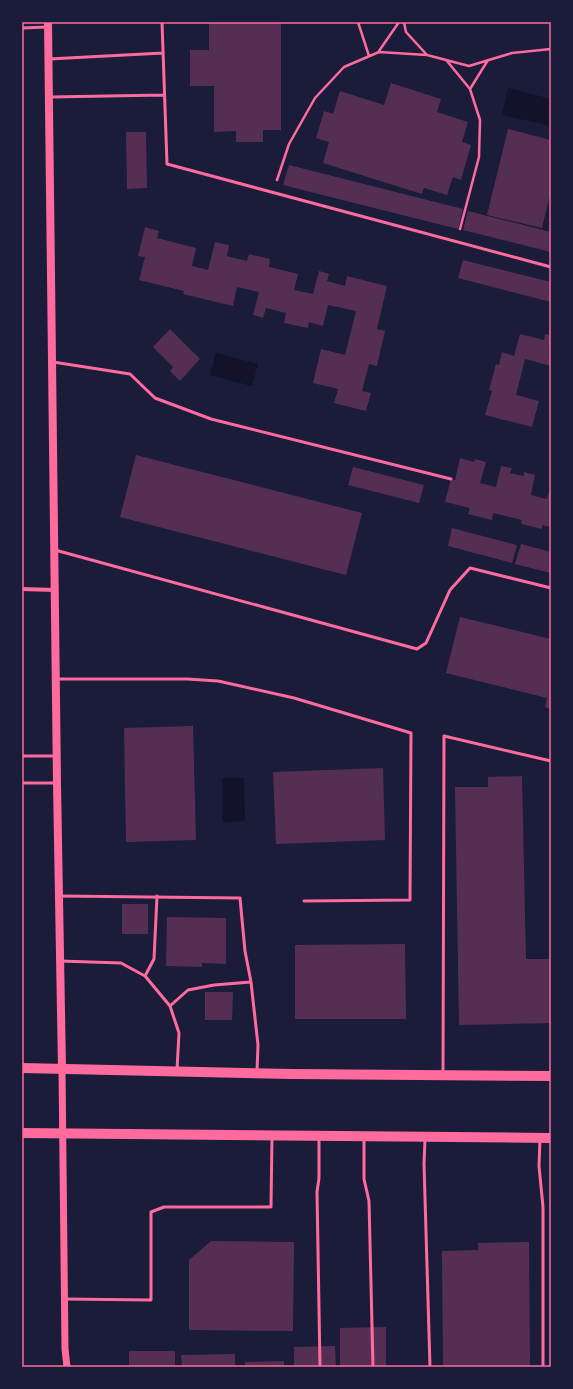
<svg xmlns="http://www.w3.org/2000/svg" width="573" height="1389" font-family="Karla,sans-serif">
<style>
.water{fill:#12122b}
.building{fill:#542f53}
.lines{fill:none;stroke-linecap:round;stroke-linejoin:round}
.path{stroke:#ff6b9d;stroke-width:2.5}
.service{stroke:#ff6b9d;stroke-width:3}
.minor{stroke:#ff6b9d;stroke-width:4}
.tertiary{stroke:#ff6b9d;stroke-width:7}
.secondary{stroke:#ff6b9d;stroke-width:8}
.primary{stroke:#ff6b9d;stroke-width:10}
.neatline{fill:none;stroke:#ff6b9d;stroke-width:1.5}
</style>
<rect width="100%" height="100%" fill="#1b1b3a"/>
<path class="water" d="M508,88L551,99V126L502,115Z
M216,353L258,364L252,386L210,375Z
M222,778H244L245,821L223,822Z"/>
<path class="building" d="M209,22H281V130H263V142H236V131L214,132V86H190V50H209Z
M391,83L441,99L437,112L468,122L462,142L471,145L461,180L453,177L447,195L424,188L422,194L323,163L329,142L316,138L324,111L333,114L340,91L384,105Z
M508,129L551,140V190L542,228L487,215Z
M126,132H146L147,188L127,189Z
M289,165L463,209L458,229L283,185Z
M468,211L551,232V252L463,230Z
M145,227L159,231L157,238L196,248L192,266L208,270L215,242L229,245L227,256L247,261L249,254L270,259L269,267L298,274L294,290L313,294L319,271L329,274L327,281L345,286L347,276L387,286L377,329L385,331L377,366L369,364L362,391L371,393L366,411L334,403L338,389L313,383L321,349L345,355L356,311L328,305L323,326L309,322L308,328L284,323L286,313L266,308L263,318L253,315L259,292L237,287L233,306L183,294L184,291L139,280L145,257L138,256Z
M463,260L551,282V302L458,278Z
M170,329L200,359L180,381L170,371L173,367L153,347Z
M520,334L544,340L545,334L551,335V366L525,359L516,395L539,401L532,427L485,415L492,391L489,390L496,364L499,365L502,352L514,356Z
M136,455L362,513L346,575L120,517Z
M460,458L474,462L475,459L486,462L480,483L496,487L501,466L512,468L510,473L524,476V472L535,475L531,495L547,499L551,485V527L542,525V529L521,524L522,520L493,513L492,520L468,514L470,508L445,502L451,479L455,480Z
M353,467L424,485L419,503L348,485Z
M452,528L517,545L512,563L448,546Z
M521,544L551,552V573L515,564Z
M460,617L551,639V709L545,707L547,698L446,673Z
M193,726L196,840L126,842L124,728Z
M383,768L385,840L276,844L273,772Z
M522,776L526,959H551V1023L459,1025L455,787H488V777Z
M122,904H148V934H122Z
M167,917L226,918V964L202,963V967L166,966Z
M405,944L406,1019H295V945Z
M205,992H233L232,1020H205Z
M211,1241L294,1242L293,1331L189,1330V1260Z
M529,1242L530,1367H443L442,1251L478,1250V1243Z
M386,1327V1367H340V1328Z
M335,1346L336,1367H294V1347Z
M129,1351H175V1367H129Z
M235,1354V1367H182L181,1355Z
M284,1361V1367H245V1362Z"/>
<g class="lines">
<path class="path" d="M358,22L369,56
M404,22L406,32L427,55
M379,51L399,22
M447,61L470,89L480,120L479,157L460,229
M470,89L488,60
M277,180L289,144L315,98L344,67L379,52L427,55L469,66L512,53L551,49"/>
<path class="service" d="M162,22L167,164L551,267
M22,28L47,27
M49,59L163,53
M50,97L164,95
M53,362L130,374L155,398L211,419L451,479
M55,550L417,649L426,643L450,590L470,568L551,588
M56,679H187L218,681L294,698L411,733L410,900L304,901
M22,756H55
M22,783H56
M60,896L240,898L245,951L251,982L258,1045L257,1071
M60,961L121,963L145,976L170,1006L179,1033L177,1070
M145,976L154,959L157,896
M170,1006L188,990L214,985L251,982
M443,1073L444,736L551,761
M364,1137V1179L369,1201L373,1367
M319,1138V1178L317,1192L320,1367
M425,1139L424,1164L430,1367
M540,1139L539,1166L543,1207V1367
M64,1299L151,1300V1212L164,1207H271L272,1136"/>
<path class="minor" d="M22,589L55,590"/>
<path class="tertiary" d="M62,1069L65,1349L67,1367"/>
<path class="secondary" d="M48,22L57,783L62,1069"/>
<path class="primary" d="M22,1068L292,1074L551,1076
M22,1133L551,1138"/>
</g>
<rect width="573" height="1389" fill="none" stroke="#1b1b3a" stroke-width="46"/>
<rect x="23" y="23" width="527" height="1343" class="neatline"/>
</svg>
